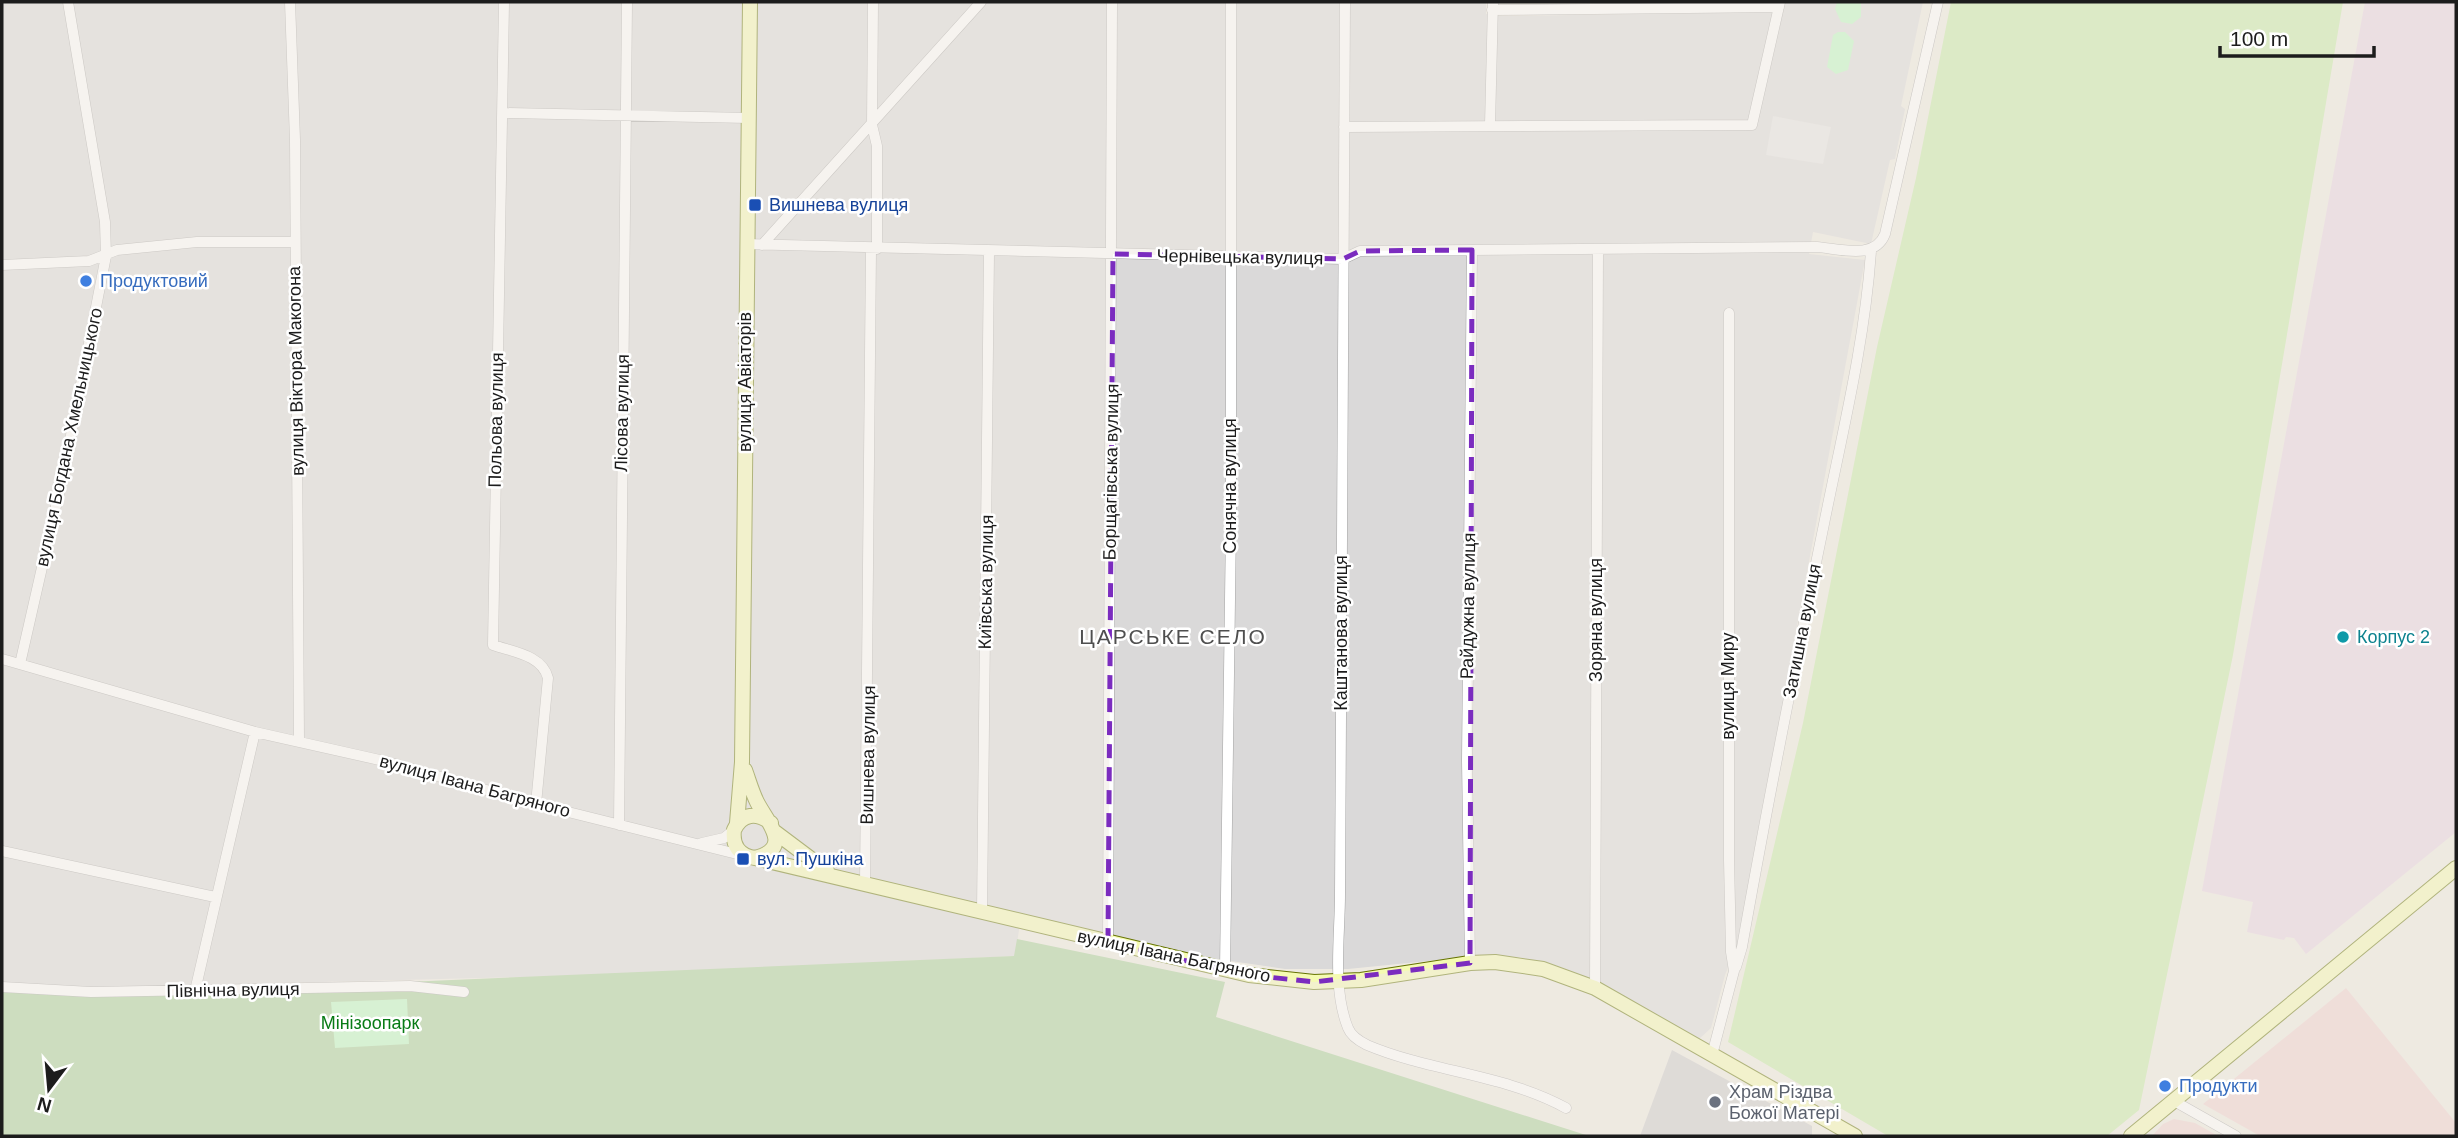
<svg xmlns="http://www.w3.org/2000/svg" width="2458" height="1138" font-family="Arial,sans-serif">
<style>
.residential{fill:#dad9d9}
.commercial{fill:#f0d1cf}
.industrial{fill:#e7d2e3}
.religious{fill:#cacaca}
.grass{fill:#c5eaa4}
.forest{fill:#a4ce94}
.park{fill:#bbfac1}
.parking{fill:#e4e4e4}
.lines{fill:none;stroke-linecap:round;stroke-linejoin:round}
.street-casing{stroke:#a3a3a3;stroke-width:11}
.secondary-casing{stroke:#657302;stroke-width:16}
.street{stroke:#fff;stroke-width:10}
.secondary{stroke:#f5fbb2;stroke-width:14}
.marked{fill:none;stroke:#7b2cbf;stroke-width:5;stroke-dasharray:14 9;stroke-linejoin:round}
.transit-dot{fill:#1a4fb4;stroke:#fff;stroke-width:2.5}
.shop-dot{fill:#3f7fe0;stroke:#fff;stroke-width:2.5}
.culture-dot{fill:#0f9aa8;stroke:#fff;stroke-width:2.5}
.worship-dot{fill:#6b7280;stroke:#fff;stroke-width:2.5}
.labels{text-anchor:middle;stroke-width:5;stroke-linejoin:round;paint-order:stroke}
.transit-label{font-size:18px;fill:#164399;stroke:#fff;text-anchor:start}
.street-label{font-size:18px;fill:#1c1c1c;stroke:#fff}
.shop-label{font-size:18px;fill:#366cbe;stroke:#fff;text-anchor:start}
.culture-label{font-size:18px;fill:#0d838f;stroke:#fff;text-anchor:start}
.park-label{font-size:18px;fill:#087b15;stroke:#fff}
.worship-label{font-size:18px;fill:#5b616d;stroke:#fff;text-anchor:start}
.quarter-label{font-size:21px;letter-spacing:2px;fill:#4f4f4f;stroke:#fff}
</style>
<rect width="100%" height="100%" fill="#eeeae1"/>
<path class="residential" d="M2,2H1486V14L1502,16L1700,13L1701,2H1923L1901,106L1905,109L1895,159L1890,160L1871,244L1813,232L1809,254L1865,260L1738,944L1725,975L1711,1028L1697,1041L1565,970L1519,957L1458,958L1348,969H1285L1210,958L1021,917L1015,956L605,975L81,988L2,983Z"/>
<path class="commercial" d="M2346,988L2456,1123V1136H2260L2203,1104Z
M2174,1119L2195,1123L2218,1136H2152L2163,1124Z"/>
<path class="industrial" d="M2365,2H2456V832L2306,954L2294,938L2286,937L2284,940L2247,932L2253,902L2202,891Z"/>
<path class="religious" d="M1672,1050L1812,1126V1136H1640Z"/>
<path class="grass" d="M1951,2H2343L2233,655L2139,1110L2107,1136H1888L1728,1042L1803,723L1877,347L1916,178Z"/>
<path class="forest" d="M1017,939L1225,982L1216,1017L1589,1136H2V987L195,991L1014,956Z"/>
<path class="park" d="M1837,2H1861V17L1852,24L1841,22L1835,9Z
M1838,32H1845L1854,41L1848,70L1836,74L1827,67L1833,35Z
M407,999L409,1044L335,1048L331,1002Z"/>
<path class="parking" d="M1773,116L1831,127L1823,164L1766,155Z"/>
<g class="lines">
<defs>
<path id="street" d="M290,2L295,140L299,741
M504,2L493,645C513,652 542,655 548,678L536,804
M873,2L872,125L877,146V249
M1345,2L1340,895C1340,936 1332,989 1348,1028C1351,1036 1359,1041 1367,1045C1431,1072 1504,1074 1566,1108
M1492,10L1779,7
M503,113L749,118
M1490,125L1493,2
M1344,127L1752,125L1780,2
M746,244L1343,259L1360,251L1817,247C1841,249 1875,260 1885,234L1938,2
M762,245L981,2
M2,265L89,261L117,250L197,242H293
M2,659L255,732L384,761L536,804L745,856
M20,664L64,471L106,256L105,222L68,2
M619,825L627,2
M702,843L724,838L734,830
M2,851L215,897
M865,884L871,249
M982,912L989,252
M1108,943L1112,2
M1470,963L1467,760L1472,250
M1736,967L1742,947C1767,806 1795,665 1824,524C1842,434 1865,342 1871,251
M1225,970L1231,525V2
M2,987L91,992L410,986L464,992
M1595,988L1598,251
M195,991L255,732
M1712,1055L1734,971L1731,952L1729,860V313
M2174,1101L2236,1136"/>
<path id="secondary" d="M745,770C749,781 752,792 757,802C767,822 794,848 755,858C739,856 732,845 734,830C742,813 757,812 771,823
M737,823L742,762L750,2
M775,832L827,871
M755,858L1249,975L1314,982L1361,980L1470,963L1495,962L1543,969L1595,988L1855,1136
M2131,1136L2456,868"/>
</defs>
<use href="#street" class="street-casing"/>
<use href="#secondary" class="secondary-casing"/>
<use href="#street" class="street"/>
<use href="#secondary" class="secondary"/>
</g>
<path d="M0 0H2458V1138H0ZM1472,250L1470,963L1314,982L1249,975L1108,943L1113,254L1343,259L1360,251Z" fill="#eeeae1" fill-opacity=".55" fill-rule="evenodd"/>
<path class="marked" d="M1472,250L1470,963L1314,982L1249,975L1108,943L1113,254L1343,259L1360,251Z"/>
<g class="transit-dot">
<rect x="748" y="198" width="14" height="14" rx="3.5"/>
<rect x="736" y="852" width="14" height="14" rx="3.5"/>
</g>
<g class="shop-dot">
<circle cx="86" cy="281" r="7"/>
<circle cx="2165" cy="1086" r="7"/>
</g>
<circle class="culture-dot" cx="2343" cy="637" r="7"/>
<circle class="worship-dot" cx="1715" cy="1102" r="7"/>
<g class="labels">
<g class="transit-label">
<text x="769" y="211">Вишнева вулиця</text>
<text x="757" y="865">вул. Пушкіна</text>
</g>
<g class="street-label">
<text transform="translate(1240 257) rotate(1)" y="6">Чернівецька вулиця</text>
<text transform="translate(296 371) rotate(-91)" y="6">вулиця Віктора Макогона</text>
<text transform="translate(745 382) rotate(-90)" y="6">вулиця Авіаторів</text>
<text transform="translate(622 413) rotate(-89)" y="6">Лісова вулиця</text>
<text transform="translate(496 420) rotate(-89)" y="6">Польова вулиця</text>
<text transform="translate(69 437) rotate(-78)" y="6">вулиця Богдана Хмельницького</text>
<text transform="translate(1111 472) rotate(-89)" y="6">Борщагівська вулиця</text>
<text transform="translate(1230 486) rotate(-90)" y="6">Сонячна вулиця</text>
<text transform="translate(986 582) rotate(-89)" y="6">Київська вулиця</text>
<text transform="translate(1468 606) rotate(-89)" y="6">Райдужна вулиця</text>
<text transform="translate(1596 620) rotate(-90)" y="6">Зоряна вулиця</text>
<text transform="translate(1802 631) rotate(-79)" y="6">Затишна вулиця</text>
<text transform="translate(1341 633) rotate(-90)" y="6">Каштанова вулиця</text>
<text transform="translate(1728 686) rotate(-90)" y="6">вулиця Миру</text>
<text transform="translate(868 755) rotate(-89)" y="6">Вишнева вулиця</text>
<text transform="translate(475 786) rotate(15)" y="6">вулиця Івана Багряного</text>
<text transform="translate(1174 956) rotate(12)" y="6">вулиця Івана Багряного</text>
<text transform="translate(233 990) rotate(-1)" y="6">Північна вулиця</text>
</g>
<g class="shop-label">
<text x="100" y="287">Продуктовий</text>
<text x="2179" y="1092">Продукти</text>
</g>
<g class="culture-label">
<text x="2357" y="643">Корпус 2</text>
</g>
<g class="park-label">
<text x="370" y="1029">Мінізоопарк</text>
</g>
<g class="worship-label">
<text x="1729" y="1098">Храм Різдва<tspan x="1729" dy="21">Божої Матері</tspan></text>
</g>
<g class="quarter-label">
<text x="1173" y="644">ЦАРСЬКЕ СЕЛО</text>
</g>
</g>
<rect width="2458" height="1138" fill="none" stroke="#1c1c1c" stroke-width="7"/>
<g transform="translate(49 1089) rotate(196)" stroke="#ffffff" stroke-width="5" paint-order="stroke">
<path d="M0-5L12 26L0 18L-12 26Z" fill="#1c1c1c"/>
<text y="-10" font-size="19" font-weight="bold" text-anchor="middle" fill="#1c1c1c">N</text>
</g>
<path d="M2220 46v10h154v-10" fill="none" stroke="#1c1c1c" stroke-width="3.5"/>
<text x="2230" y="46" font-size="21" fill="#1c1c1c" stroke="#ffffff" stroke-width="5" paint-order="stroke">100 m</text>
</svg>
